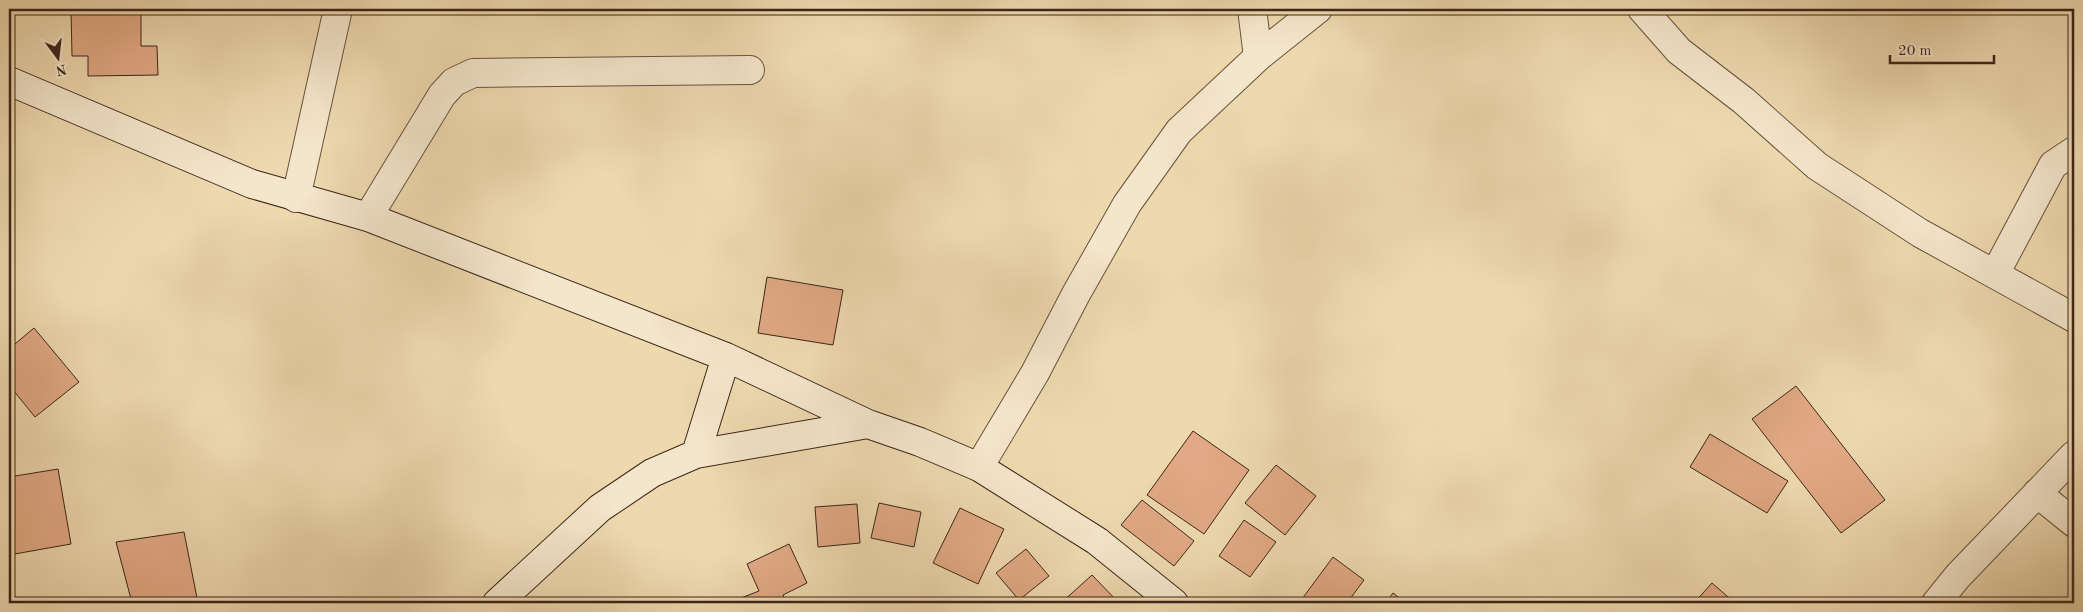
<svg xmlns="http://www.w3.org/2000/svg" width="2083" height="612" font-family="'Old Standard TT',serif">
<style>
.building{fill:#e1a985;stroke:#3c251a}
.lines{fill:none;stroke-linecap:round;stroke-linejoin:round}
.street-casing{stroke:#68523f;stroke-width:30}
.secondary-casing{stroke:#3c251a;stroke-width:30}
.street{stroke:#f4e6cb;stroke-width:28}
.secondary{stroke:#f4e6cb;stroke-width:28}
</style>
<rect width="100%" height="100%" fill="#eed9af"/>
<filter id="stains"><feTurbulence type="fractalNoise" baseFrequency=".004" numOctaves="4"/><feColorMatrix values="0 0 0 0 .2 0 0 0 0 .09 0 0 0 0 .02 0 0 0 .5 -.17"/></filter>
<radialGradient id="worn" r=".72"><stop offset=".6" stop-color="#630" stop-opacity="0"/><stop offset="1" stop-color="#630" stop-opacity=".3"/></radialGradient>
<path class="building" d="M71,9H141V46H157L158,75L88,76V56H72Z
M767,277L843,290L833,345L758,333Z
M34,328L79,382L35,417L9,385V349Z
M1796,386L1885,500L1841,533L1752,419Z
M1193,431L1249,470L1204,534L1147,495Z
M1710,434L1788,481L1767,513L1690,467Z
M1276,465L1316,496L1285,535L1245,503Z
M58,469L71,544L9,555V477Z
M1142,500L1194,541L1174,566L1121,525Z
M879,503L921,512L914,547L871,538Z
M857,504L860,543L818,547L815,507Z
M960,508L1004,529L978,584L933,563Z
M1244,520L1276,542L1250,577L1219,556Z
M184,532L198,603H132L116,542Z
M789,544L807,583L783,595L786,603H728L759,591L747,564Z
M1026,549L1049,576L1019,600L996,573Z
M1333,557L1364,580L1347,603H1299Z
M1092,575L1119,603H1061Z
M1712,583L1735,603H1694Z
M1393,593L1406,603H1385Z"/>
<g class="lines">
<defs>
<path id="street" d="M1252,9L1258,57
M1642,9L1679,51L1744,101L1817,166L1920,233L2074,318
M296,198L338,9
M368,217L442,95L454,82L473,73L750,70
M1995,274L2053,165L2074,151
M979,467L1035,373L1076,294L1127,204L1179,131L1258,57L1318,9
M2037,493L2074,523
M1936,603L1958,576L2074,455"/>
<path id="secondary" d="M9,81L252,184L368,217L726,357L868,424
M696,454L726,357
M497,603L600,508L652,473L696,454L868,424L920,442L979,467L1097,541L1174,603"/>
</defs>
<use href="#street" class="street-casing"/>
<use href="#secondary" class="secondary-casing"/>
<use href="#street" class="street"/>
<use href="#secondary" class="secondary"/>
</g>
<rect width="2083" height="612" fill="none" stroke="#eed9af" stroke-width="30"/>
<rect x="10" y="10" width="2063" height="592" fill="none" stroke="#3c251a" stroke-width="2.5"/>
<rect x="15" y="15" width="2053" height="582" fill="none" stroke="#3c251a"/>
<g transform="translate(58 58) rotate(165)" stroke="#f4e6cb" stroke-width="4" paint-order="stroke">
<path d="M0-4L9 19L0 12L-9 19Z" fill="#3c251a"/>
<text y="-8" font-size="14" font-weight="bold" text-anchor="middle" fill="#3c251a">N</text>
</g>
<path d="M1890 55v8h104v-8" fill="none" stroke="#3c251a" stroke-width="2.5"/>
<text x="1898" y="55" font-size="15" fill="#3c251a" stroke="#f4e6cb" stroke-width="4" paint-order="stroke">20 m</text>
<rect width="100%" height="100%" filter="url(#stains)"/>
<rect width="100%" height="100%" fill="url(#worn)"/>
</svg>
